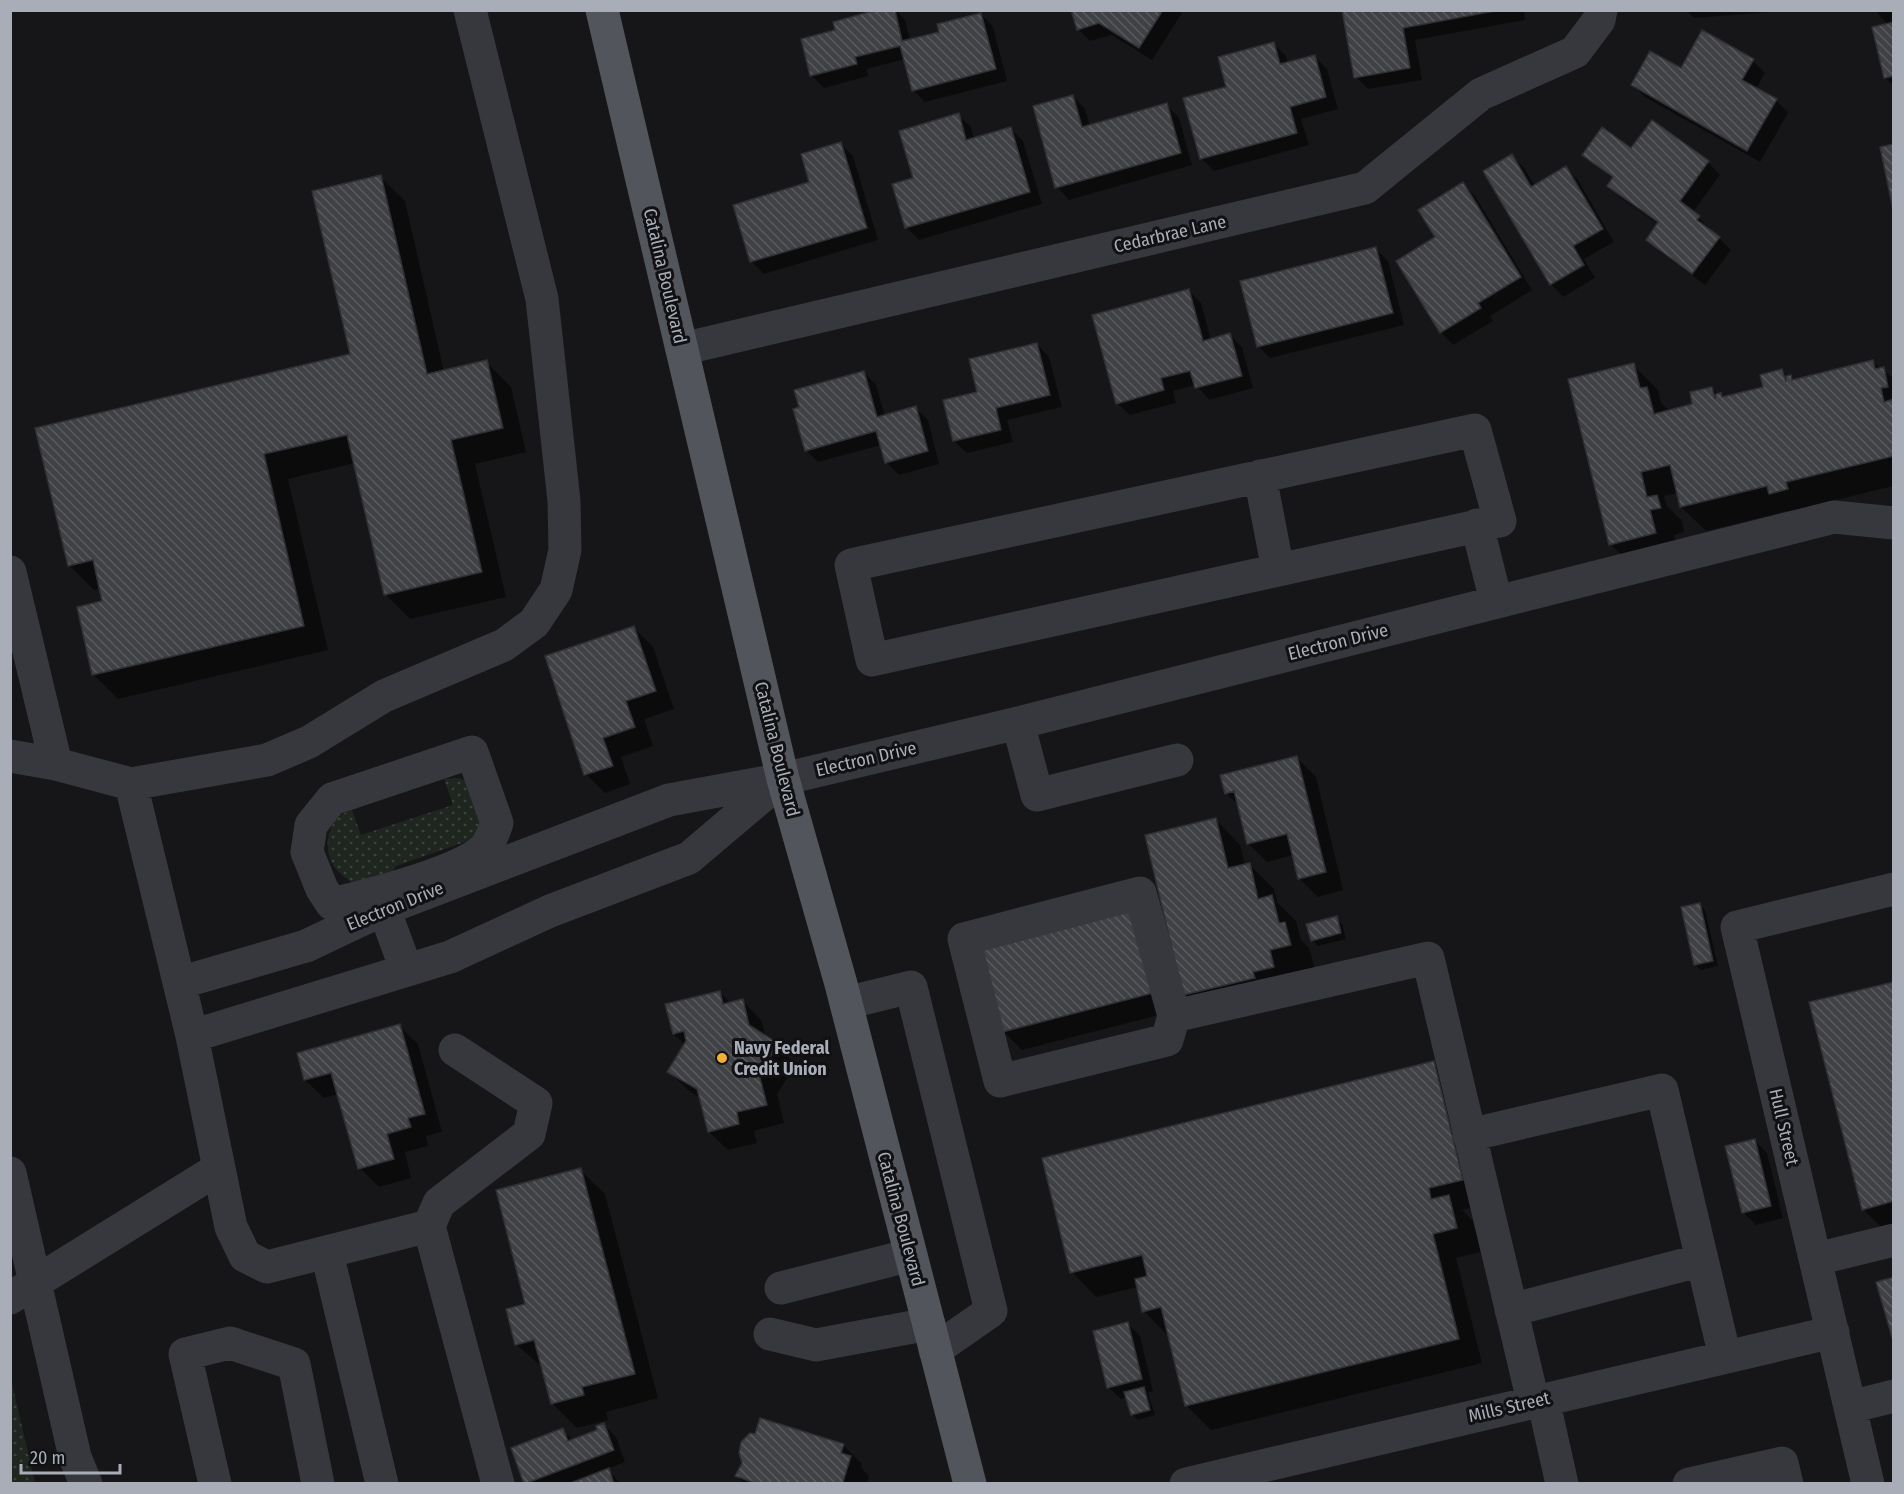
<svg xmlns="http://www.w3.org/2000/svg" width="1904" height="1494" font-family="'Fira Sans Condensed',sans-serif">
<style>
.grass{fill:url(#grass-dots)}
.shadow{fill:#0007}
.building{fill:url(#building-back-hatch);stroke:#303034;stroke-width:1.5}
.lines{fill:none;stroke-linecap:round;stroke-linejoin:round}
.minor{stroke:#37383d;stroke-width:33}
.major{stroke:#53555c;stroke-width:33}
.poi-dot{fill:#f2b134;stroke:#111113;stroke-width:2}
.labels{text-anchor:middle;stroke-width:6;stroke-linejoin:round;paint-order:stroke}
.street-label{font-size:18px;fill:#a8adb8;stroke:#111113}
.poi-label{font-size:18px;font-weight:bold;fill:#a8adb8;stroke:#111113;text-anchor:start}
</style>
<defs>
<pattern id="grass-dots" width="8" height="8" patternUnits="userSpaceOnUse" patternTransform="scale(1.5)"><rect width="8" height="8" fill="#1e261f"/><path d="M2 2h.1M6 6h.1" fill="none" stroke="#3c433d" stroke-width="1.8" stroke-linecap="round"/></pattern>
<pattern id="building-back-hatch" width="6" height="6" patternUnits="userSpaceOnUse" patternTransform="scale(1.5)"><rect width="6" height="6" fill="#404145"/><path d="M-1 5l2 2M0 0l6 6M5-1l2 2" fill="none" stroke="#595a5e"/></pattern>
</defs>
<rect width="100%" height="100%" fill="#161618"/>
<path class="grass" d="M458,778L467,781L486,812L476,838L396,866L392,873L358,886C348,880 339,874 333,865C321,845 330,815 352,810L361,835L453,805L444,779Z
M10,1379H11L35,1483H11Z"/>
<path class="shadow" d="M881,10H896L905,20L910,40L940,33L981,14L993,27L1007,81L925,102L913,90L905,59L867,69L868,76L824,88L812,76L803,40L837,31Z
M1073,10H1179L1182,13L1152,60L1112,35L1090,41L1078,29Z
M1344,10H1524L1525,20L1415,40L1422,80L1368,89L1356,77Z
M1686,10H1771V12L1694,18Z
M1875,10H1894V86L1885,77L1888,25Z
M1274,44L1286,56L1288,63L1314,56L1327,69L1338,109L1301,119L1309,145L1214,171L1201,158L1227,88Z
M1753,61L1765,73L1756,89L1776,100L1788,113L1760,162L1645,97L1633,85L1681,70Z
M1073,96L1085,109L1090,126L1167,105L1179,118L1192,165L1069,200L1057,187Z
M958,115L971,127L974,139L1011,129L1023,141L1042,204L919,240L906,227L914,179Z
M841,144L853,156L878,240L764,274L751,261Z
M1631,150L1708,162L1720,175L1693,212L1731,250L1705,285L1660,252L1648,240L1659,225L1621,198L1609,186L1613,179L1584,155Z
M1512,156L1524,168L1535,186L1566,167L1578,180L1614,242L1584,259L1595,278L1563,297L1551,284Z
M380,177L405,201L444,372L486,362L511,387L526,452L475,464L506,597L410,619L386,595L355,463L288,479L328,650L118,699L93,674L104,602L101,588L94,590L69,565L352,355Z
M1463,184L1475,196L1532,290L1490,316L1493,321L1453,345L1441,332L1437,237Z
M1376,249L1388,261L1404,325L1270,358L1258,346Z
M1189,291L1201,303L1211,340L1230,335L1242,347L1253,388L1209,400L1196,385L1173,391L1176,403L1130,415L1117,403Z
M1037,344L1049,357L1062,407L1007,420L1013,442L967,453L954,441L979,393Z
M1873,362L1894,379V486L1810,506L1795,518L1788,511L1706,531L1681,507L1678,493L1664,496L1667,506L1682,521L1684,532L1674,535L1680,558L1635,568L1610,544L1633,365L1658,390L1661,403L1670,411L1694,405L1712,389L1724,398L1765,388L1782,371L1795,381Z
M864,372L876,385L885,416L915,408L928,420L939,464L899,475L886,462L881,445L818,462L806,450Z
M634,628L653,647L674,709L644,719L653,746L621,757L630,784L605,793L586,774Z
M1297,758L1316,777L1343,890L1318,897L1299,878L1293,855L1267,862L1248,843L1239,806L1226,793Z
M1216,820L1240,845L1245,865L1249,864L1274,889L1277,902L1296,921L1301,940L1309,948L1315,969L1209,1019L1185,994Z
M1699,904L1705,910L1718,966L1701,970L1695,965Z
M1131,910L1171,1012L1022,1050L1003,1031Z
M1336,918L1342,924L1346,939L1318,946L1312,940Z
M1894,984V1232L1887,1233L1863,1209Z
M720,992L731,1004L743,1001L761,1020L766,1038L796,1064L777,1094L784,1123L754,1131L757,1143L728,1150L709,1132L700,1098L688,1090L669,1072L685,1045L674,1034Z
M399,1026L418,1044L442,1132L426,1136L428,1146L405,1152L411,1178L379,1187L360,1168L339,1094L324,1098L305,1080L299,1054Z
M1433,1063L1458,1088L1487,1204L1462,1210L1473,1221L1481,1252L1456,1258L1482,1363L1211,1430L1186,1405L1168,1336L1144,1311L1138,1287L1096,1297L1072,1272Z
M1755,1140L1767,1153L1783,1218L1756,1225L1743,1212Z
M580,1170L605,1194L658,1398L606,1412L608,1420L577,1428L552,1403L543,1368L516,1344L527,1305Z
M1128,1324L1140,1336L1153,1391L1148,1393L1155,1415L1138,1420L1132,1414L1128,1398L1121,1399L1108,1387Z
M604,1425L616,1437L625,1462L607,1469L621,1484L526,1483L563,1430L573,1440L599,1430Z
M843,1445L862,1464L861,1468L869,1476L867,1484H745L737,1476Z"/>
<path class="building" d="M876,10H895L902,41L939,32L937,24L981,13L996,69L912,91L900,46L855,57L857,64L810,76L801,39L835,30L833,22Z
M1071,10H1163L1139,48L1099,23L1077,30Z
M1342,10H1500L1403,28L1410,68L1354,78Z
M1894,22V76L1884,78L1872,27Z
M1702,30L1754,59L1742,80L1777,99L1747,151L1631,85L1650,51L1681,68Z
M1274,42L1280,64L1315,55L1326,97L1290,107L1297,133L1200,159L1183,98L1226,87L1218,57Z
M1073,95L1082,127L1167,103L1181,153L1055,188L1033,106Z
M959,113L966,140L1011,127L1030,192L905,228L892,184L913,178L899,131Z
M1652,120L1709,161L1680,201L1700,216L1697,220L1720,237L1692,274L1646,240L1658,222L1607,186L1613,177L1582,155L1602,127L1631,148Z
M841,142L867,228L750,262L733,205L809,182L801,154Z
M1894,144V214L1880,147Z
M1512,154L1531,187L1566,166L1603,229L1573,246L1584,265L1550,285L1483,171Z
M381,175L427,374L487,360L503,428L451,440L482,572L384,595L347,435L264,454L304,626L92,675L77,607L102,601L93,560L68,566L35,428L350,354L312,191Z
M1463,182L1521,277L1478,303L1481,308L1440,333L1396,261L1435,237L1418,210Z
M1376,247L1393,313L1257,347L1240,281Z
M1189,289L1203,341L1230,333L1242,376L1195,388L1190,371L1161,378L1164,390L1116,404L1092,315Z
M1037,343L1050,395L996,408L1001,430L953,441L943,400L977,392L969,359Z
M1873,360L1875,369L1884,367L1888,387L1881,388L1884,402L1894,399V456L1786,482L1788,489L1769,494L1767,486L1680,507L1670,465L1641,472L1647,497L1657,495L1661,508L1650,510L1656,533L1609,545L1568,379L1634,363L1640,388L1647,387L1654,414L1692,404L1690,392L1712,387L1715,399L1716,394L1721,393L1722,397L1763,387L1760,375L1782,369L1786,382V376L1791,375L1792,380Z
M864,371L877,417L916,406L928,451L885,463L876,431L805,451L793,409L799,407L794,390Z
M634,626L656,691L626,701L635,727L603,738L613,766L584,775L545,656Z
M1297,756L1326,872L1298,879L1287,834L1247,844L1234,791L1225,794L1220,775Z
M1216,818L1228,868L1250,863L1258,899L1272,895L1279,923L1285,922L1291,945L1270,950L1274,967L1253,972L1255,978L1183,995L1145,835Z
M1700,903L1713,961L1694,965L1681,907Z
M1132,908L1153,993L1002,1032L980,947Z
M1337,916L1341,933L1311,941L1306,924Z
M1894,982V1201L1862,1210L1809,1002Z
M720,991L723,1004L743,999L749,1025L779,1044L759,1074L767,1105L737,1112L739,1124L708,1132L697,1089L667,1072L686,1041L684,1031L673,1034L665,1004Z
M400,1024L425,1114L408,1118L411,1127L387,1134L394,1159L358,1169L331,1073L304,1080L297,1053Z
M1434,1061L1463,1180L1429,1188L1431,1199L1449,1195L1457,1228L1433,1234L1459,1339L1185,1406L1161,1307L1142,1312L1135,1279L1147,1276L1142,1255L1070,1273L1042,1158Z
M1755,1139L1771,1206L1742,1213L1725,1146Z
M581,1168L635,1374L582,1387L584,1395L551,1404L534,1340L515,1345L506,1309L525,1304L496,1190Z
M1894,1277V1344L1876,1282Z
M1128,1322L1142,1379L1107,1388L1093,1331Z
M1144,1387L1150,1410L1131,1415L1124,1392Z
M760,1418L844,1444L841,1453L851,1456L843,1482L849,1484H758L735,1476L742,1463L739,1453L741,1442L750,1433L755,1434Z
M604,1423L614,1450L524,1484L511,1448L563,1428L568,1441L597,1430L596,1426Z
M609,1468L614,1484H568Z"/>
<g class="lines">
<path class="minor" d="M682,349L1365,188L1481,94L1575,52L1599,20L1601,10
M1475,430L1500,521L872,660L851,565Z
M1260,476L1278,570
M1477,525L1496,601
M10,572L56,764
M1018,723L1037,795L1177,760
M472,752L497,823C494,831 491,841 485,848C462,872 366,896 332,904L322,889L307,852L311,825L332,799Z
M10,756L56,764L131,784L267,760L309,742L384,696L504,645L534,623L556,590L565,550L564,501L542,299L470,10
M131,784L192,1036
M382,893L384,909L406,969
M1140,893L1174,1016L1167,1040L1000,1081L964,939Z
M179,983L306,946L384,909L669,800L783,779L1018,723L1834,517L1894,523
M846,1003L911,987L991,1311L935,1350
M1174,1016L1428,958L1533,1401
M455,1050L536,1103L529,1134L439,1203L429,1226L498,1484
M1469,1135L1662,1090L1725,1357
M10,1173L75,1457L86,1484
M429,1226L267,1267L245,1256L231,1227L192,1036L450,957L550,911L689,858L781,780
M327,1253L382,1484
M1816,1259L1894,1240
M781,1288L911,1255
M10,1298L218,1169
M1511,1310L1702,1260
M770,1334L816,1345L929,1324
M1543,1399L1562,1484
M1850,1407L1894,1396
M215,1484L185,1354L230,1343L294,1364L318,1484
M1186,1484L1833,1332
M1689,1484L1782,1463L1787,1484
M1868,1484L1737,927L1894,889"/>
<path class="major" d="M602,10L783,779L841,984L970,1484"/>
</g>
<circle class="poi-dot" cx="722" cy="1058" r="6"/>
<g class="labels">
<g class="street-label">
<text transform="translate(1170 234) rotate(-13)" y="6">Cedarbrae Lane</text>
<text transform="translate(665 276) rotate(77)" y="6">Catalina Boulevard</text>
<text transform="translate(1338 642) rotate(-14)" y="6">Electron Drive</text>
<text transform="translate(777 749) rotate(76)" y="6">Catalina Boulevard</text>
<text transform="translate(866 759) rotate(-13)" y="6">Electron Drive</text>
<text transform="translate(395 906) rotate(-22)" y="6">Electron Drive</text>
<text transform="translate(1784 1127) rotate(77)" y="6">Hull Street</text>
<text transform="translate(901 1219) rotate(75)" y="6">Catalina Boulevard</text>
<text transform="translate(1509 1407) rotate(-13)" y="6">Mills Street</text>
</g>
<g class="poi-label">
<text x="734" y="1054">Navy Federal<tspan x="734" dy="21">Credit Union</tspan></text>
</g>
</g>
<rect width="1904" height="1494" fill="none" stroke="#a8adb8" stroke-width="24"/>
<path d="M21 1464v9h99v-9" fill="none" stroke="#a8adb8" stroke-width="3"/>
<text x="30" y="1464" font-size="18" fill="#a8adb8" stroke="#111113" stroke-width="4.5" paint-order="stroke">20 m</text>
</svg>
